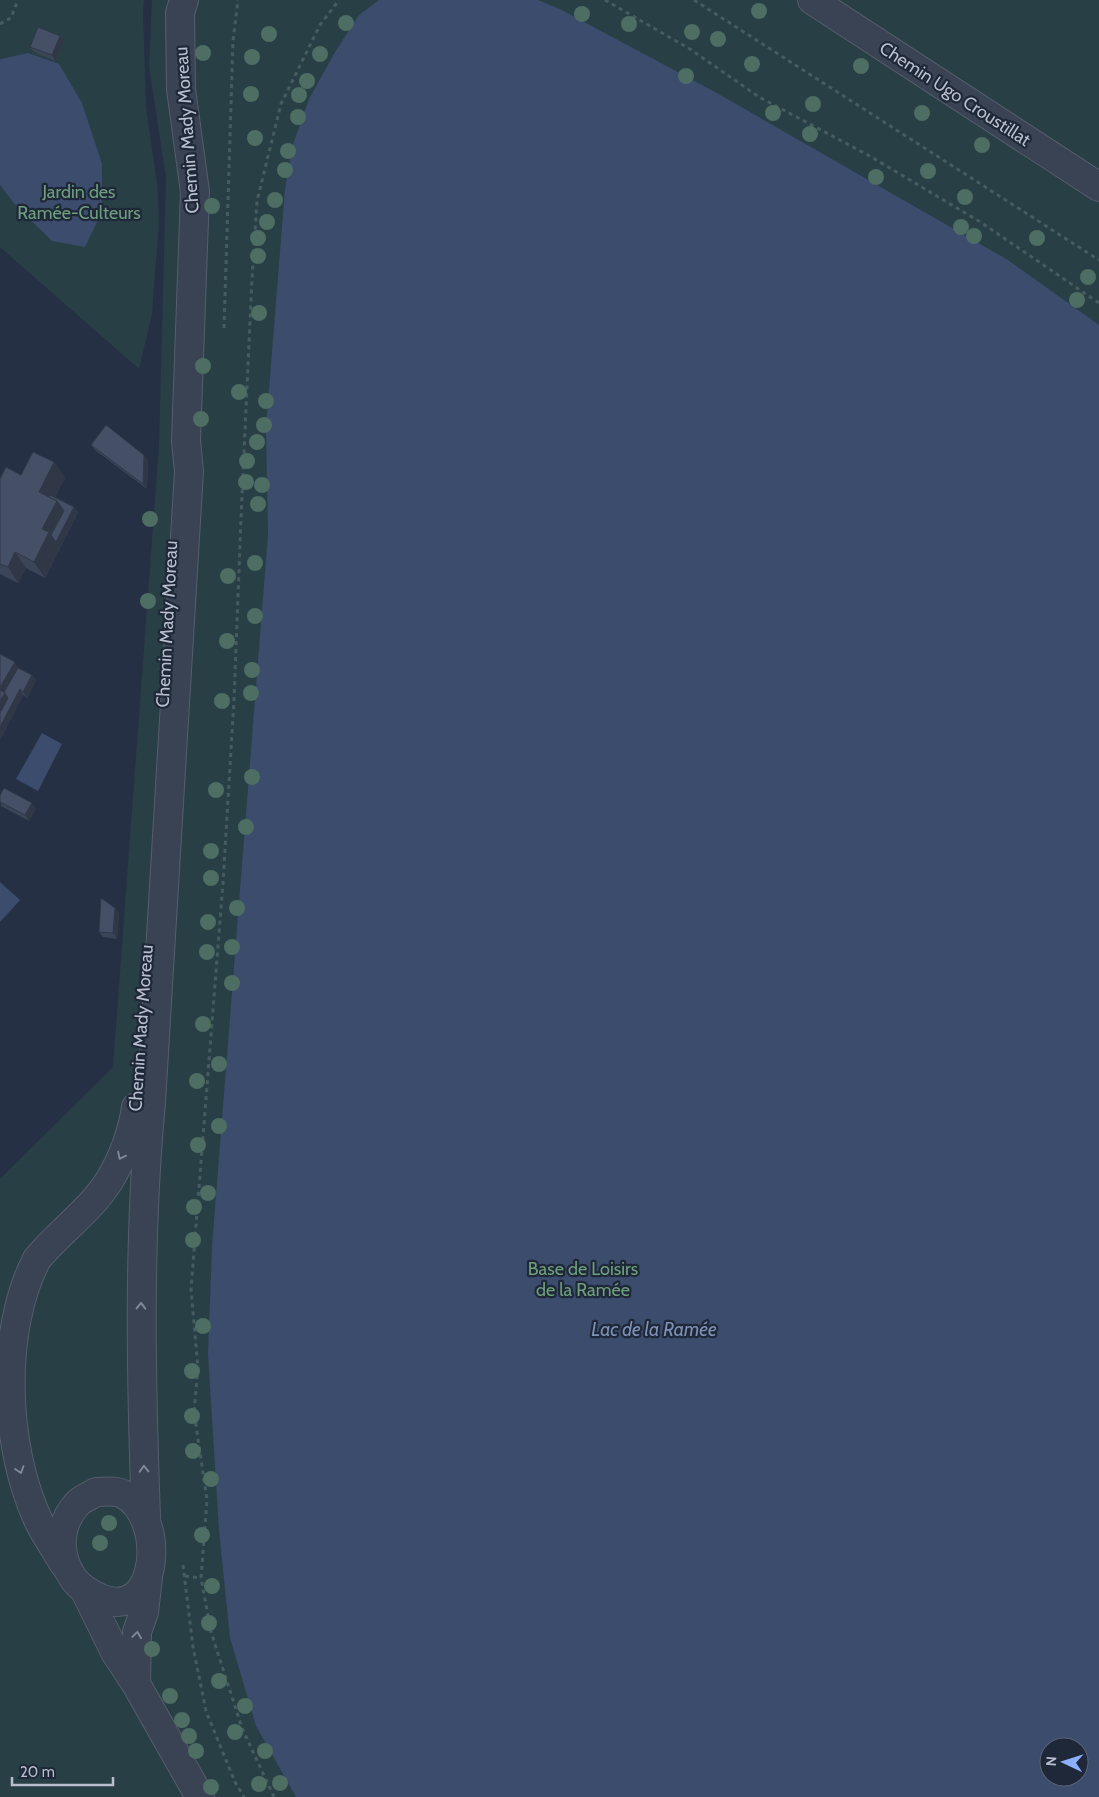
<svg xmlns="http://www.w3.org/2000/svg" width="1099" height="1797" font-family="Cabin,sans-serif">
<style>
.green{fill:#283f45;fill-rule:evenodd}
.water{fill:#3b4c6d;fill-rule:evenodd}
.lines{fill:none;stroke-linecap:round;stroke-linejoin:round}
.minor-casing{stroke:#565e6e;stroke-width:30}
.path{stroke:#465c61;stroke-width:3;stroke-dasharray:4 4;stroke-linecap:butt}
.minor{stroke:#3a4353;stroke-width:28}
.tree{fill:#4e6d63}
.wall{fill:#3b4558}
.shaded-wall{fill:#303847}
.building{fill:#455066;stroke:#303847}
.oneway{stroke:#7f8796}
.labels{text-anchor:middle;stroke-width:4.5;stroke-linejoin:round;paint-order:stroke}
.street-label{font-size:18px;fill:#b8becd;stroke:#1f2839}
.park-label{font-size:18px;fill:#6e9f7d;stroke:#1f2839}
.water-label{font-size:19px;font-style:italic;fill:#7e91b5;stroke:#1f2839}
</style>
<rect width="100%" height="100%" fill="#263044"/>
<path class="green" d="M0,0H144L143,13L146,107L157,183L159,221L152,314L139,369L0,247Z
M152,0H1099V1797H0V1179L113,1067L159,446L166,178L149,66ZM1049,1747H1079V1777H1049Z"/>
<path class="water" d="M379,0H538L560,9L715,92L1008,260L1099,325V1797H296L256,1726L230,1638L219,1530L208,1354L212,1246L268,534L266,427L285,189L292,147L309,99L335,52L359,15ZM1049,1747H1079V1777H1049Z
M28,53L59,64L82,103L102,164V212L85,247L52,241L17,207L0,185V60L1,59Z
M42,733L62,744L38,791L16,779Z
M0,882L20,900L0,922Z"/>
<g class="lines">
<defs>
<path id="minor" d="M812,0L1099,187
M96,1492C104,1492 116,1490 123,1494C167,1516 160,1623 100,1598C89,1593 80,1588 73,1578C57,1555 58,1525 77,1504C81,1499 90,1496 96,1492Z
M146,1517C141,1379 138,1241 151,1102L189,471L186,441L195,192L181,89L180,13L184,0
M64,1564C56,1550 46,1536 39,1522C3,1446 0,1329 37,1259C59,1232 90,1211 109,1181C123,1158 132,1134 136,1107
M85,1591L115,1652L136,1684L200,1797
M136,1684L137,1632L144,1612L148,1578"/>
</defs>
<use href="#minor" class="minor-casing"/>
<path class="path" d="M605,0L690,49L759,97L868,155L982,223L1099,303
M694,0L1099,260
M0,24L11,18L18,0
M224,328L233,41L238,0
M183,1565L193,1647L206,1711L235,1782L244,1797
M185,1576L201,1578
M274,1797L242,1728L211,1632L201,1578L207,1500L194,1412L198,1368L191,1289L223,883L234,700L241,518L252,278L257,201L281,104L320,25L339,0"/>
<use href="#minor" class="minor"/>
</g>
<g class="tree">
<circle cx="759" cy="11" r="8"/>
<circle cx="582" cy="14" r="8"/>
<circle cx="346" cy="23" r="8"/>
<circle cx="629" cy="24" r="8"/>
<circle cx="692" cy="32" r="8"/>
<circle cx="269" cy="34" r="8"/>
<circle cx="718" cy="39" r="8"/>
<circle cx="203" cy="53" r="8"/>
<circle cx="320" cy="54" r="8"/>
<circle cx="252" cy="57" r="8"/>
<circle cx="752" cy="64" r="8"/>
<circle cx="861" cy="66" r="8"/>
<circle cx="686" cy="76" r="8"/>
<circle cx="307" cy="81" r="8"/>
<circle cx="251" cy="94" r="8"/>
<circle cx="299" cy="95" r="8"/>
<circle cx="813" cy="104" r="8"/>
<circle cx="773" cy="113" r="8"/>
<circle cx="922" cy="113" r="8"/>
<circle cx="298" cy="117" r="8"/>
<circle cx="810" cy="134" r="8"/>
<circle cx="255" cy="138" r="8"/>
<circle cx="982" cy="145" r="8"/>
<circle cx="288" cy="151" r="8"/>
<circle cx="285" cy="170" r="8"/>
<circle cx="928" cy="171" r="8"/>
<circle cx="876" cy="177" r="8"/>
<circle cx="965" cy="197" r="8"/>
<circle cx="275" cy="200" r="8"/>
<circle cx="212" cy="206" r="8"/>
<circle cx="267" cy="222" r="8"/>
<circle cx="961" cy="227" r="8"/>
<circle cx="974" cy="236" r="8"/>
<circle cx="258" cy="238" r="8"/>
<circle cx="1037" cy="238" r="8"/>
<circle cx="258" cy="256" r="8"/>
<circle cx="1088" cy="277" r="8"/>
<circle cx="1077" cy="300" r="8"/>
<circle cx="259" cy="313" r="8"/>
<circle cx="203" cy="366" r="8"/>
<circle cx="239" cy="392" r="8"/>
<circle cx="266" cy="401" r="8"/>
<circle cx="201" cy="419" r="8"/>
<circle cx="264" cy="425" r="8"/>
<circle cx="257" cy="442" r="8"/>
<circle cx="247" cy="461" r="8"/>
<circle cx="246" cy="482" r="8"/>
<circle cx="262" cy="485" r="8"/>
<circle cx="258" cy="504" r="8"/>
<circle cx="150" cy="519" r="8"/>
<circle cx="255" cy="563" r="8"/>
<circle cx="228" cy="576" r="8"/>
<circle cx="148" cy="601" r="8"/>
<circle cx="255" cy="616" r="8"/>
<circle cx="227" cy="641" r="8"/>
<circle cx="252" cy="670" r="8"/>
<circle cx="251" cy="693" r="8"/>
<circle cx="222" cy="701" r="8"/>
<circle cx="252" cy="777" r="8"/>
<circle cx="216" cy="790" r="8"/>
<circle cx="246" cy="827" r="8"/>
<circle cx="211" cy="851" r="8"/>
<circle cx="211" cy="878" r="8"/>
<circle cx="237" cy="908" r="8"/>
<circle cx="208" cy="922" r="8"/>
<circle cx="232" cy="947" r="8"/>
<circle cx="207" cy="952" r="8"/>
<circle cx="232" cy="983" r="8"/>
<circle cx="203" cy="1024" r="8"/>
<circle cx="219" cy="1064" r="8"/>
<circle cx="197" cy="1081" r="8"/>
<circle cx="219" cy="1126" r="8"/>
<circle cx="198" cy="1145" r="8"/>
<circle cx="208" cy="1193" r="8"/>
<circle cx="194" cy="1207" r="8"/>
<circle cx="193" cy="1240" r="8"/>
<circle cx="203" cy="1326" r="8"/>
<circle cx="192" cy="1371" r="8"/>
<circle cx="192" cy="1416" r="8"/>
<circle cx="193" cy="1451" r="8"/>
<circle cx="211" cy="1479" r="8"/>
<circle cx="109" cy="1523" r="8"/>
<circle cx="202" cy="1535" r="8"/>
<circle cx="100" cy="1543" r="8"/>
<circle cx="212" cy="1586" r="8"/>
<circle cx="209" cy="1623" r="8"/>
<circle cx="152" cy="1649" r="8"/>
<circle cx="219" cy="1681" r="8"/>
<circle cx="170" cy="1696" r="8"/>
<circle cx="245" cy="1706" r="8"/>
<circle cx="182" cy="1720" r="8"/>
<circle cx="235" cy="1732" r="8"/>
<circle cx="189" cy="1736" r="8"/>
<circle cx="196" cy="1751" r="8"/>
<circle cx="265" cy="1751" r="8"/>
<circle cx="280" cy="1783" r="8"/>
<circle cx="259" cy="1784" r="8"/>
<circle cx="211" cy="1787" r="8"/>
</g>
<path class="wall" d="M64,41L55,61L34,52L30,47Z
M91,445L144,455L148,461L147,489L95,450Z
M54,462L65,478L55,497L74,507L78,512L45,578L26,568L18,583L0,574V479L21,475Z
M18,668L32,675L36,680L27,698L23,695L0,740Z
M0,795L36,808L29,821L1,806Z
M119,913L117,939L103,937L99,932Z"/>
<path class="shaded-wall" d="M60,36L64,41L55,61L52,55Z
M144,455L148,461L147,489L143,484Z
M54,462L65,478L51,505L39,492Z
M57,501L74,507L78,512L45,578L34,562L42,529Z
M15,552L26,568L18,583L8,567Z
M15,662L22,673L20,689L23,695L0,740V687Z
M32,675L36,680L27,698L23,692Z
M32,803L36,808L29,821L25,815Z
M115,908L119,913L117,939L113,933Z"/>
<path class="building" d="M38,27L60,36L52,55L30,47Z
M106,425L144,455L143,484L91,445Z
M33,452L54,462L39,492L57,501L42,529L49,532L34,562L15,552L8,567L0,564V479L6,467L21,475Z
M50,495L74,507L56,542L51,535L64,511L57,501L49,497Z
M0,654L15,662L0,687Z
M18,668L32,675L23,692L20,689L0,727V713L8,698L4,692Z
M0,690L5,693L0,701Z
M4,788L32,803L25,815L0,802V795Z
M101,898L115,908L113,933L99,932Z"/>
<defs><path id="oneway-chevron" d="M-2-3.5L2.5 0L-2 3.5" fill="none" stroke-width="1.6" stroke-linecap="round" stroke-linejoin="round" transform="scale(1.25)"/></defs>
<g class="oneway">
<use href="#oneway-chevron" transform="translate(121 1156) rotate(116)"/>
<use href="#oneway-chevron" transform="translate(141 1306) rotate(-89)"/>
<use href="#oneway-chevron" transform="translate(144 1469) rotate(-92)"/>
<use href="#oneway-chevron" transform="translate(20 1470) rotate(72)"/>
<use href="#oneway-chevron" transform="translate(137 1635) rotate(-82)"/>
</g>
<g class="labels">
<g class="street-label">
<text transform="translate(955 94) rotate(33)" y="6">Chemin Ugo Croustillat</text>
<text transform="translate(187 130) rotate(-94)" y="6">Chemin Mady Moreau</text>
<text transform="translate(167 624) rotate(-87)" y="6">Chemin Mady Moreau</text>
<text transform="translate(141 1028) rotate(-86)" y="6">Chemin Mady Moreau</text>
</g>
<g class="park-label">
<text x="79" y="198">Jardin des<tspan x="79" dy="21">Ramée-Culteurs</tspan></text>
<text x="583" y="1275">Base de Loisirs<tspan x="583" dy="21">de la Ramée</tspan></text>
</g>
<g class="water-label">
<text x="654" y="1336">Lac de la Ramée</text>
</g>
</g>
<g transform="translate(1064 1762) rotate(274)"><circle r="24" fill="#1f2839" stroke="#5c6474"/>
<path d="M0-4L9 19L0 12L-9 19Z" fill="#8db0fc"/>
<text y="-8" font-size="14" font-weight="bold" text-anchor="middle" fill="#b8becd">N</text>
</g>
<path d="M12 1777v8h101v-8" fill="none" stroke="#b8becd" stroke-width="2.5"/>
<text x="20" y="1777" font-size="15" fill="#b8becd" stroke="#1f2839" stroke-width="4" paint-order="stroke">20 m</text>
</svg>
